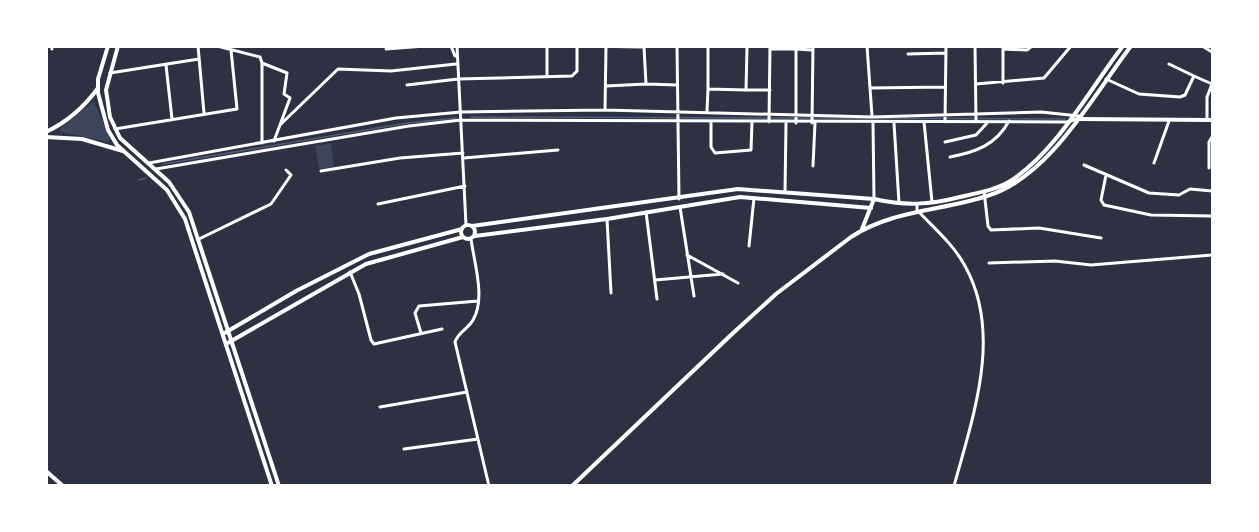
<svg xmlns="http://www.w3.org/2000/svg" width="1259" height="532" font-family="'Open Sans',sans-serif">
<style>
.green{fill:#3c4559}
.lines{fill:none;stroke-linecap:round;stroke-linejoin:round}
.stream{stroke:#4f5d75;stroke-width:1.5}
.minor{stroke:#fff;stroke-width:3}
.tertiary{stroke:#fff;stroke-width:4}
.secondary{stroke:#fff;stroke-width:4}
</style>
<rect width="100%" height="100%" fill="#2d3142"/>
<path class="green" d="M94,101L110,139L108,142L61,132L60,129Z
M331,143L334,167L319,169L315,146Z"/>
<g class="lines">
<path class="stream" d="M471,117L1065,119
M163,164L407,123L457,118
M139,180L146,178"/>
<path class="minor" d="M51,46L52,49
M198,46L204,113
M217,46L260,57L262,63L287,73L284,94L290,98L274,141
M451,46L455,56
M457,46L466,225
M586,46L644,47L646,84L677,85
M677,46L679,199
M708,46V89L746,90
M709,46H747
M867,46L872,116
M975,46L976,121
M1202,46L1212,52
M747,47L746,90H770
M386,49L425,46
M770,49H796V123
M796,49L812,50
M1003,49L1027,50L1032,46
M908,54L946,53
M262,63V143
M1169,64L1194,76
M166,65L172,119
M110,73L199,59
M547,77V46
M1106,79L1139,94L1180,97L1185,95L1194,76L1212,84L1207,97V120
M1003,83V46
M976,84L1044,78L1071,46
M407,85L458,79L572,76L577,71V46
M606,86L646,84
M870,88L945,87
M605,110L606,47
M707,111L708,89
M711,121V147L715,153L751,150L752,122
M769,122L770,46
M924,122L932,202
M945,122L946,46
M812,123L813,46
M873,123L874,199
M894,123L899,203
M281,124L338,69L391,71L456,64
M115,129L237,109L231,50
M945,142L976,135L988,122
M950,157C976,152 996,145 1009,121
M464,158L558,150
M149,163L396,118L461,112L605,110L872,117L1041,112L1079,116
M1154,163L1169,121
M1084,165L1149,193L1179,195L1190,189L1212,191
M813,166L815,123
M1209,168V142L1212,137
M156,169L409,126L461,120L1067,122L1077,119
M321,171L400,158L463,153
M1106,175L1101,200L1104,205L1151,215L1212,216
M984,191L988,226L991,230L1039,228L1101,238
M785,192L786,123
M378,204L465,186
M917,205V210C934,228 954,245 965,266C1003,334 973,416 954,486
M680,207L694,296
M646,212L657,299
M607,219L611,293
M199,239L271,204L291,175L286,170
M471,239C474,262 486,299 473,320C468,329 458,332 455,342L489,486
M749,246L754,198
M687,255L738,283
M989,263L1055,261L1091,265L1212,255
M350,272L359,294L371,340L374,344L442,329
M655,280L723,274
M421,333L415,313L419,306L478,301
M380,407L467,392
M404,449L478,439"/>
<path class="tertiary" d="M1078,119L1212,120
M46,132C67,122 85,106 98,88
M46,137L82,139L123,151
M461 232a7 7 0 1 1 14 0a7 7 0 1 1-14 0Z
M472,226L738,189L874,199
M475,236L607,219L740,197L871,208
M223,334L296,291L369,254L462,229
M226,344L366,264L463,237
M46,471L63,486"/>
<path class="secondary" d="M108,46L98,79V93L108,130L117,145L167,190L185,219L272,486
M118,46L106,90L110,117L120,138L169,182L189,212L279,486
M862,229L874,199C905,206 929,205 960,197C977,193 997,190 1012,180C1059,148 1089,90 1123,46
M572,486L732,334L776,294L851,237C892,210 941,211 987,196C1050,177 1092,97 1131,46"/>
</g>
<rect width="1259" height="532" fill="none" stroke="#ffffff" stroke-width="96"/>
</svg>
